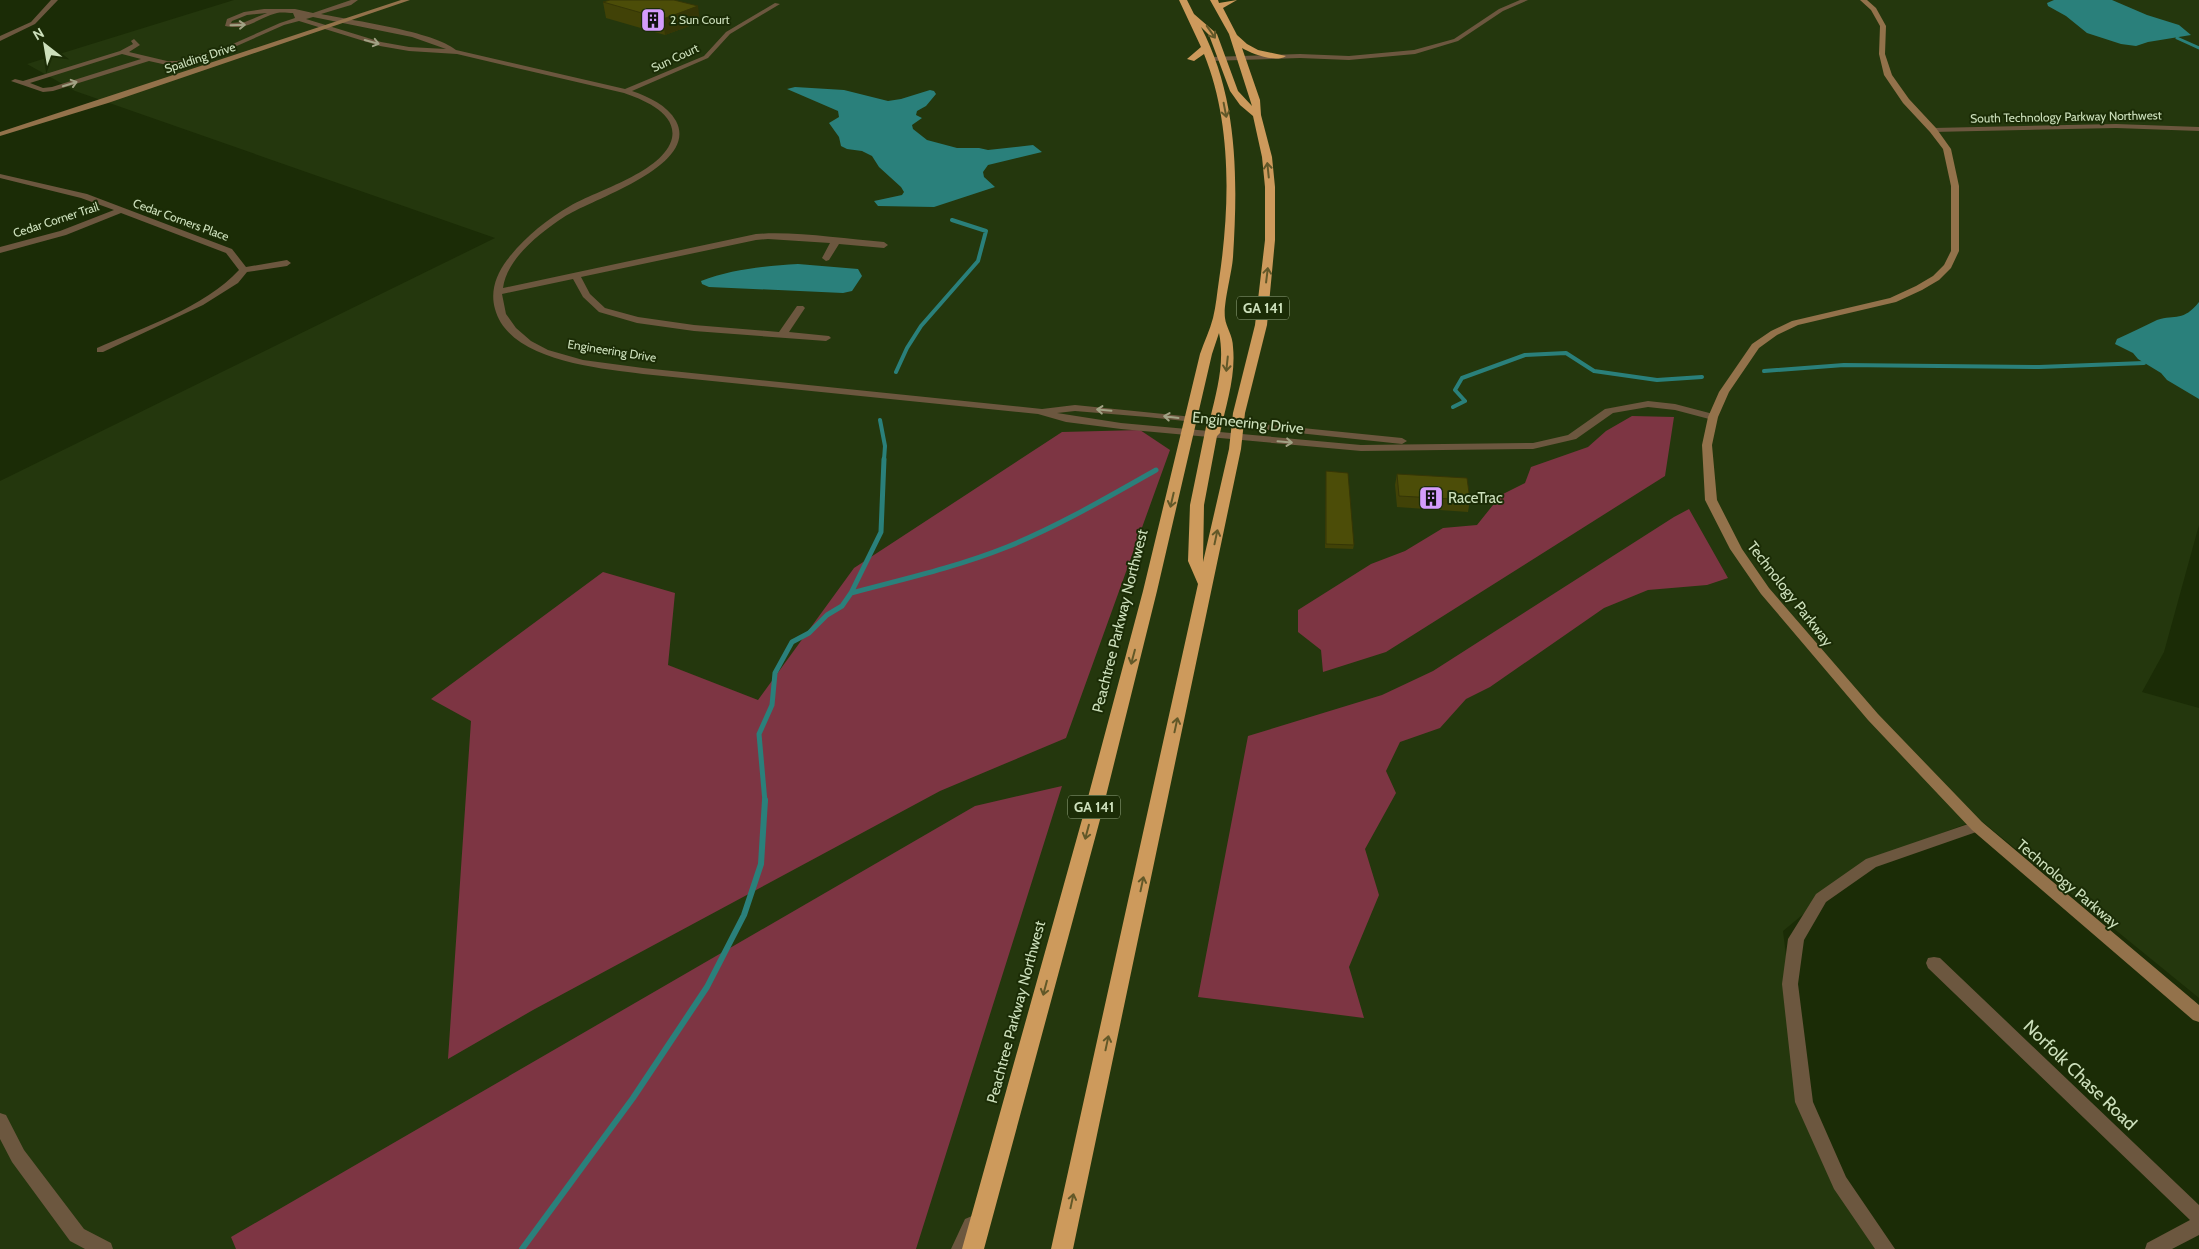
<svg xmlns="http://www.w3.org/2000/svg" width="2199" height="1249" font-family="Cabin,sans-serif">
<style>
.built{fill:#24370d}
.forest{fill:#7d3543}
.water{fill:#2a807b}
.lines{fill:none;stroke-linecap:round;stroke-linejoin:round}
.stream-far3{stroke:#2a807b;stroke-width:3}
.stream-far2{stroke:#2a807b;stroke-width:4}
.stream-far1{stroke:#2a807b;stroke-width:5}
.stream{stroke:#2a807b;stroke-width:6}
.street{fill:#6c573f;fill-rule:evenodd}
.secondary{fill:#93724b;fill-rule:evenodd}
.highway{fill:#cd9a5c;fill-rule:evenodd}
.wall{fill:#414207}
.shaded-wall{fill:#353606}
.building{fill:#4c4d08;stroke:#353606}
.oneway{stroke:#a1a284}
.oneway2{stroke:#625828}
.labels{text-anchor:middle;stroke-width:4;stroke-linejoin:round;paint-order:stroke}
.far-poi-label{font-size:12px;fill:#cde0bc;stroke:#1b2c06;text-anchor:start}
.far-street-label{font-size:12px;fill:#cde0bc;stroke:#1b2c06}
.shield{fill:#1b2c06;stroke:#98aa85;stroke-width:1}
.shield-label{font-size:14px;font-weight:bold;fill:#cde0bc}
.street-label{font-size:15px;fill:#cde0bc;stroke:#1b2c06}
.poi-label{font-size:15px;fill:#cde0bc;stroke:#1b2c06;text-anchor:start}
.near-street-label{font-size:18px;fill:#cde0bc;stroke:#1b2c06}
</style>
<rect width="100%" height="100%" fill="#1b2c06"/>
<path class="built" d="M234,0H2199V525L2164,652L2142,692L2199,708V998L1979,819L1866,862L1783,931L1807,1127L1889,1249H0V481L495,238L75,91L27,64Z"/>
<path class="forest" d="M1632,416L1674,417L1665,476L1386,652L1323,672L1321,650L1298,632V610L1371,564L1405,551L1443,528L1477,525L1501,495L1525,483L1531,467L1588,447L1606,431Z
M1140,430L1170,450L1066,738L940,791L533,1010L448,1059L471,721L431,699L603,572L675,593L668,665L758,700L854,568L1062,432Z
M1689,509L1728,578L1707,585L1648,590L1604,608L1490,687L1466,699L1440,728L1400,742L1386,771L1396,793L1365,849L1379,895L1349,967L1364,1018L1198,997L1248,736L1382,695L1433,671L1674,517Z
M1062,786L916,1249H236L231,1237L975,806Z"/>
<path class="water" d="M2054,0H2112L2147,15L2179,25L2191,35L2148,42L2136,46L2121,44L2087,33L2066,16L2048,6L2047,3Z
M795,87L844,90L888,101L901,99L930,90L934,91L936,94L926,106L917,111L916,115L922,118L912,125L913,129L927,140L957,148H979L988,150L1033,145L1042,152L988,165L983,172L984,177L995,187L934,207L878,206L874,201L902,195L904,192L901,187L879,167L872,156L862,151L847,149L841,146L839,137L829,123L839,117L838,111L787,89Z
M798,264L858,269L862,276L852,291L843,293L709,287L702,284L701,281C732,269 766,266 798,264Z
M2199,302V399L2167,380L2161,373L2138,359L2133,353L2115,344L2117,339C2131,333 2144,326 2157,320C2176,314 2183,322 2199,302Z"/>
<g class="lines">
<path class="stream-far3" d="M2177,38L2199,48"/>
<path class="stream-far2" d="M1764,371L1844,365L2039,367L2144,363
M896,372L907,348L921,326L978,261L986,231L952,220
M1453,407L1465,401L1455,390L1462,378L1525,355L1566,353L1594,371L1657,380L1702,377
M880,420L885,446L884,460"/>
<path class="stream-far1" d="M851,593C904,579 957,567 1007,547C1059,526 1108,497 1156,470
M765,802L759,734L772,705L775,673L792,642L809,633L827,615L842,606L851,593L881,532L884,459"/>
<path class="stream" d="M522,1249L633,1098L707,987L744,915L761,864L765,800"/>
<path class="street" d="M51,0H58L35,24L0,41V36L31,22Z
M351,0H358L351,5L321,14C354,21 433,31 456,50L625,89L704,56L726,32L775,3L780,4L730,34L708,58L632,91C649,97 667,105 676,121C700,166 591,199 564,217C540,233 507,258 503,288L756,234C796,231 844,239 884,242L888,245L884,248L839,244L829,260L826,261L822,258L830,243L768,239L756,240L581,277L590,294L605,308L638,317L694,325L779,332L797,306H803L805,308L789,332L829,336L831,338L826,341L694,331L637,323L599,312L583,297L573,279L502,294L506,314L516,328L531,341L548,350L583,360L643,368L1042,409L1075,405L1402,438L1407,441L1402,444L1147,417L1075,411L1057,413L1121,423L1361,445L1533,443L1568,435L1605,409L1648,401L1675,404L1717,415L1718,417L1713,420L1675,410L1648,407L1613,413L1576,439L1533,449L1361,451L1121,429L1066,422L1038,414L643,374C599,368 509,361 495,309C490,291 496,275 507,260C524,238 546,220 570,206C597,190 664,172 672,138C677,113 642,99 624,93L457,54L409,51L380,46L299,21L284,25L230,49L179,64L167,65L149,61L53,91L43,92L11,81L15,79L23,81L120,51L133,44L131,41L134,39L140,45L129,52L167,61H177L226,47L280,23L295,18L293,13C288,13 282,12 277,13C257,18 249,31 225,26L227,19L244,12L264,9H295L313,13ZM267,13L245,22L231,23L232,21L247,15ZM313,17L412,37L446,49L409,47L381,42L306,19ZM122,54L141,59L52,87L43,88L30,83Z
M1520,0H1528L1503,11L1458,41L1415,54L1349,60L1300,58L1210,61L1207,59L1210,57L1300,54L1349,56L1414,50L1454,39L1499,9Z
M2116,124L2199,127V131L2116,128L1933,132L1929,130L1933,128Z
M0,174L87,194L232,249L246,267L287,260L291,263L287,266L247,272L238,283L203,305L103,352H97V348C142,328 205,307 239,270L226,253L121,213L66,235L0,253V247L60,231L114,210L81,198L0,178Z
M1977,821L1982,822L1984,826L1982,830L1876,867L1826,902L1804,940L1798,984L1813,1102L1846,1177L1895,1249H1875L1834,1189L1795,1102L1782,984L1788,939L1816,894L1866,859Z
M1934,957L1940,958L2199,1205V1235L2172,1249H2145L2147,1243L2190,1220L1928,968L1926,963L1928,958Z
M0,1113L6,1115L24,1150L84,1229L111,1243L113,1249H85L70,1241L12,1162L0,1139Z
M972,1216L979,1219L981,1225L970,1249H951L965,1219Z"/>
<path class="secondary" d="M401,0H410L108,103L0,136V132Z
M1860,0H1867L1876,8L1886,26L1885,54L1892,75L1909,99L1936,128L1951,149L1959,186V251L1951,268L1939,280L1922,290L1896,302L1798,325L1777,335L1759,348L1729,392L1718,417L1712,445L1717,500L1742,549L1769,588L1878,714L1982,822L2199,1005V1022L2193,1020L1972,830L1868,720L1761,594L1730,549L1705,500L1702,445L1708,417L1719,392L1752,344L1771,331L1792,321L1890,298L1916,286L1933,276L1944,265L1951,251V186L1943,149L1930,132L1903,103L1884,75L1879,54L1880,26L1871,10Z"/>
<path class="highway" d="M1179,0H1187L1194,14L1217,34L1238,91L1252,106L1229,34L1210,0H1218L1219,3L1237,0L1223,8L1237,35L1247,44L1258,50L1286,56C1276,63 1252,54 1242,48L1260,100L1261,115L1272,157L1275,187V240L1267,325L1245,413L1241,449L1073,1249H1051L1198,584L1188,561L1190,505L1207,422L1210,419C1217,390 1225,362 1219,333L1212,354L1157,591L1101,816L984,1249H962L1083,816L1143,591L1200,354C1204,342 1210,330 1213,318C1216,306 1217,293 1219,280C1230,207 1232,123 1204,54L1194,61L1187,59L1201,47ZM1201,27L1209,35L1230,91L1240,105L1253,116L1262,157L1265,187V240L1255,325L1233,413L1229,449L1203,562L1204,505L1217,436L1220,433C1226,405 1236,376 1233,347C1233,336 1226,327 1225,318C1223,304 1232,273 1233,257C1238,179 1238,98 1201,27Z"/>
</g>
<path class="wall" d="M603,2L700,22L665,35L606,18Z
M1326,471L1354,545L1353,549L1325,548Z
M1397,474L1470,500L1468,512L1397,507L1395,485Z"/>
<path class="shaded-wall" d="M698,6L700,22L665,35L663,19Z"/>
<path class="building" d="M610,0H674L698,6L663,19L603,2Z
M1326,471L1348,473L1354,545L1326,544Z
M1397,474L1467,478L1470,500L1399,496Z"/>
<defs><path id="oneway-shaft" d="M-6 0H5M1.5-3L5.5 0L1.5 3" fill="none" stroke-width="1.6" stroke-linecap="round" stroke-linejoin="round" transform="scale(1.25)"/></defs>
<g class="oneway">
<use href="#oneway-shaft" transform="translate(238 25) rotate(-2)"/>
<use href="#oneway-shaft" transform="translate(372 42) rotate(15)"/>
<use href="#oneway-shaft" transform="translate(70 84) rotate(-17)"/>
<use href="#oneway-shaft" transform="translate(1104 410) rotate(-175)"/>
<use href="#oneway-shaft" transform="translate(1171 417) rotate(-173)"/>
<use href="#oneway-shaft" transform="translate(1285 442) rotate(5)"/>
</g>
<g class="oneway2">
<use href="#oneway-shaft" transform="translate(1211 32) rotate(55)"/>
<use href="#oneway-shaft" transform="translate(1225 110) rotate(79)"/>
<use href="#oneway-shaft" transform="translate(1268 170) rotate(-96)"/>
<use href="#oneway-shaft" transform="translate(1267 275) rotate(-83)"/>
<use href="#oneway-shaft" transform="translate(1227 364) rotate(96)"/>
<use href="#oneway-shaft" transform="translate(1172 500) rotate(103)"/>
<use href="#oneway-shaft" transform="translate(1216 537) rotate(-78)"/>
<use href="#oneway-shaft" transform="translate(1133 657) rotate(105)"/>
<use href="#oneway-shaft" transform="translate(1176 725) rotate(-78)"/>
<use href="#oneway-shaft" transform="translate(1087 832) rotate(105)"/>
<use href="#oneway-shaft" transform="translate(1142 884) rotate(-78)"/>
<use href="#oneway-shaft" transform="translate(1045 988) rotate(105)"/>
<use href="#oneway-shaft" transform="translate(1107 1043) rotate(-78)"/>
<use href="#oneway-shaft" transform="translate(1072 1201) rotate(-78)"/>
</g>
<defs>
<symbol id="building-square" viewBox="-11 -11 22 22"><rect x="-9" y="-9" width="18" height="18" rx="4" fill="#d49cfc" stroke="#1b2c06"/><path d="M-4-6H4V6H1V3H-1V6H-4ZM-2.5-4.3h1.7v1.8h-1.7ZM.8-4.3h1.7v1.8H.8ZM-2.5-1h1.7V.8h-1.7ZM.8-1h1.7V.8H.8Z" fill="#111"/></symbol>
</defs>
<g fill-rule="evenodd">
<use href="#building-square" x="639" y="6" width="28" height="28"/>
<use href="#building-square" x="1417" y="484" width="28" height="28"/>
</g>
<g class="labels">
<g class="far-poi-label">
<text x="670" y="24">2 Sun Court</text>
</g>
<g class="far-street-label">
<text transform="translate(200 58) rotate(-18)" y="4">Spalding Drive</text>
<text transform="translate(675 58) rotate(-25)" y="4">Sun Court</text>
<text transform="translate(2066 117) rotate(-1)" y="4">South Technology Parkway Northwest</text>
<text transform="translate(56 220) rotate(-18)" y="4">Cedar Corner Trail</text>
<text transform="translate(181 220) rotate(20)" y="4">Cedar Corners Place</text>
<text transform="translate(612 351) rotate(9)" y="4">Engineering Drive</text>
</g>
<g class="shield">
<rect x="1237" y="296.5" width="52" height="23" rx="4"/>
<rect x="1068" y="795.5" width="52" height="23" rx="4"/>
</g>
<g class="shield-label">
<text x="1263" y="313">GA 141</text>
<text x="1094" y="812">GA 141</text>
</g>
<g class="street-label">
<text transform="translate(1248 423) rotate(6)" y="5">Engineering Drive</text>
<text transform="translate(1790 594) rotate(52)" y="5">Technology Parkway</text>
<text transform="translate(1120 621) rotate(-76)" y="5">Peachtree Parkway Northwest</text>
<text transform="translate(2068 884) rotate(40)" y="5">Technology Parkway</text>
<text transform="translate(1016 1012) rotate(-75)" y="5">Peachtree Parkway Northwest</text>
</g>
<g class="poi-label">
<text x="1448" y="503">RaceTrac</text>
</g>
<g class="near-street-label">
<text transform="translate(2080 1075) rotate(44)" y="6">Norfolk Chase Road</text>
</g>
</g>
<g transform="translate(45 45) rotate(329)" stroke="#1b2c06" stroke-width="4" paint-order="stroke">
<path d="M0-4L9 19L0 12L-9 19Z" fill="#cde0bc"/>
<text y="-8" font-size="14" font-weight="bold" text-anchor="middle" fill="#cde0bc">N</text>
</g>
</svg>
